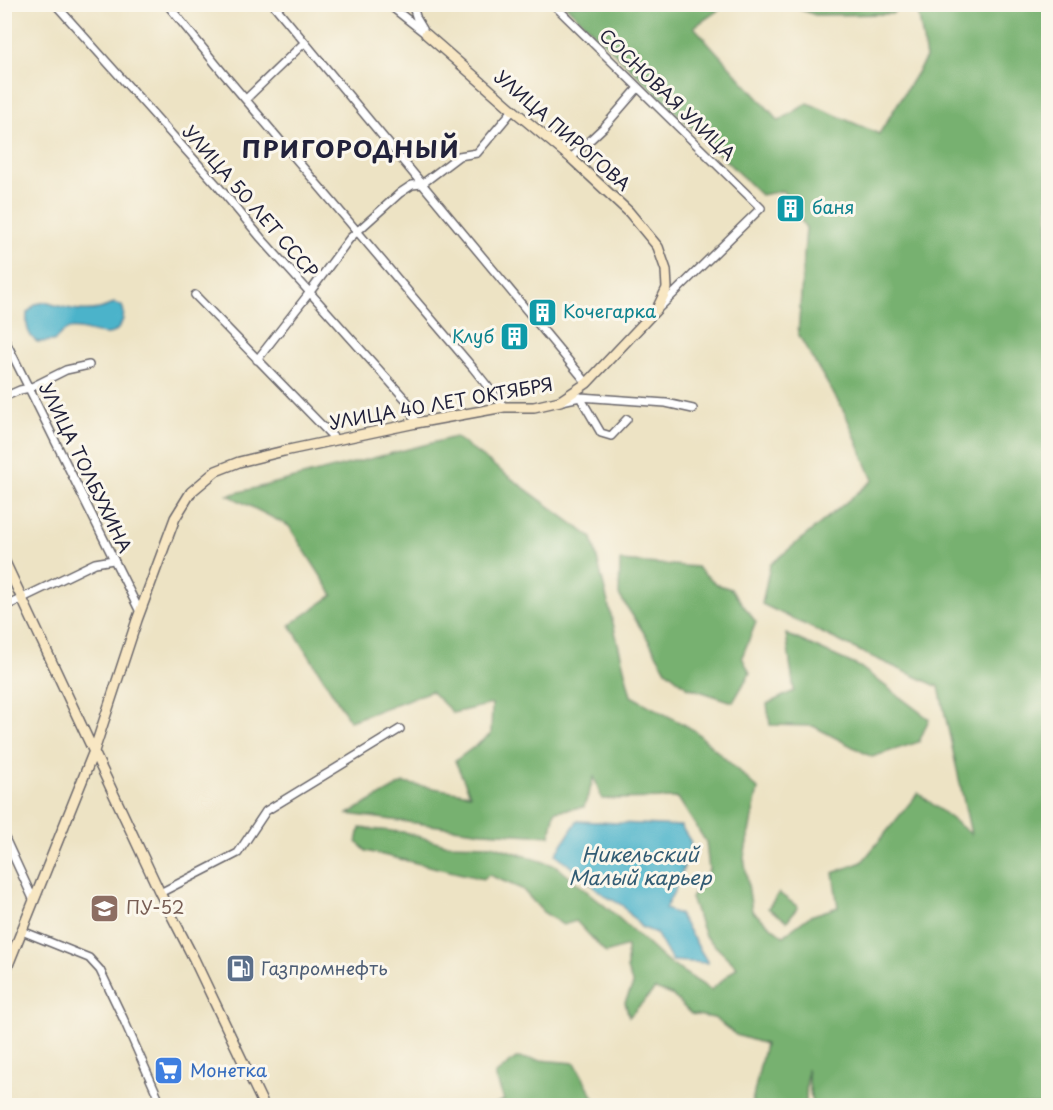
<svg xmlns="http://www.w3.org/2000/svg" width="1053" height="1110" font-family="'Playpen Sans',sans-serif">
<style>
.forest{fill:#77b16f;stroke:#4c6a55;stroke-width:1.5}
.water{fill:#4bb3ca;stroke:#366a82;stroke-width:1.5}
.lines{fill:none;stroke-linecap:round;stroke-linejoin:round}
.street-casing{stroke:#69666b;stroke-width:10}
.secondary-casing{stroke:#69666b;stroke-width:12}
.street{stroke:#fff;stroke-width:7}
.secondary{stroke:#f8e7c3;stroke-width:9}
.labels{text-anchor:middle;stroke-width:6;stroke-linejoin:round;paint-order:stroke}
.street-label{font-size:18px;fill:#22223b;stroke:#fbf7ec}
.culture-label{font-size:18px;fill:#0d838f;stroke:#fbf7ec;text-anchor:start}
.education-label{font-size:18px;fill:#785e54;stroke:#fbf7ec;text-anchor:start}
.service-label{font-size:18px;fill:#4e5e75;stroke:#fbf7ec;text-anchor:start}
.shop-label{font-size:18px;fill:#366cbe;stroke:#fbf7ec;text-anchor:start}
.water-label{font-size:20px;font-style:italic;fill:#325c74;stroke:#fbf7ec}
.district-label{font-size:24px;font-weight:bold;letter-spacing:1.5px;fill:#22223b;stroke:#fbf7ec}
</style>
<rect width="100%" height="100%" fill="#fbf7ec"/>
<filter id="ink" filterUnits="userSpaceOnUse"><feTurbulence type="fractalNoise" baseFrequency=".0167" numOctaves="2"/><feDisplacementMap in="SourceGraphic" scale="12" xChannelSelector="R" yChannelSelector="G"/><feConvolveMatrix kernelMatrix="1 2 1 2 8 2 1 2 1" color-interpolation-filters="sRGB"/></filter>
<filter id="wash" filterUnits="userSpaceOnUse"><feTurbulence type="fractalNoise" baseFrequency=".008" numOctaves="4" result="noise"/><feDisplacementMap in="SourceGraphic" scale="24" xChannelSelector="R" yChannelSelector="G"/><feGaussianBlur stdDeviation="1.35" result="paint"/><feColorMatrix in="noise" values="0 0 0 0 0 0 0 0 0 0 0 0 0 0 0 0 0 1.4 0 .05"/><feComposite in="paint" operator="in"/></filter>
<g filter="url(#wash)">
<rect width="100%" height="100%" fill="#ede3c4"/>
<path class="forest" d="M565,5H726L694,27L779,121L808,103L879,134L926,58L917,5H1048V1098L1043,1105H812L807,1069L806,1105H748L752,1102L765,1044L736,1035L714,1018L691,1014L672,995L655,989L629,1017L625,1002L633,985L627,969V946L606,953L576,921L563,925L543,912L522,889L489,875L483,879L366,851L357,842L360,828L403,832L445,844L492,845L556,866L611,911L666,961L711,990L737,967L705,936L691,898L709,870L706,842L678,798L602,799L594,777L584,807L555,811L550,836L483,832L348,814L403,783L470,794L455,761L491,734L492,704L453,713L431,691L350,721L290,625L333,595L289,526L228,495L455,437L592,538L631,696L694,730L758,789L744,857L752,911L783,936L810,916L838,907L833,873L862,862L918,793L971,834L939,687L866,654L762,604L770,565L873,480L845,413L798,334L806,228L783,191L761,195Z
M788,5H787H902L892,14L815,15Z
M620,561L697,567L716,584L731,589L756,622L742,657L750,673L733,702L687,687L666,670L644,633L619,595Z
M786,634L860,667L929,719L919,742L872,757L813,726L770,725L767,704L794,691Z
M779,893L798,907L787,921L768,908Z
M516,1058L575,1063L598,1105H493L504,1100L495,1075Z"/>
<path class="water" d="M45,302C67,309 93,316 114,303L122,306C125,312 124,318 121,324C111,346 86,325 69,329C63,331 58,337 54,341L37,342C27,335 26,325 27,313L36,304Z
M577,821L681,826L691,842L680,880L665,909L679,914L708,963L672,961L656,933L641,927L622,905L605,896L556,854Z"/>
</g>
<g filter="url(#ink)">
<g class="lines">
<defs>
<path id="street" d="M55,4L217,185L261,238L407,401L416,423
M167,4L223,73L473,368L504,407
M273,4L587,383
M388,4L426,34
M412,4L417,19L423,29
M553,4L761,208L660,307
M246,99L304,43
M571,158L605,126L638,88
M195,295L335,439
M4,338L140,612
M257,360L310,292L350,238L400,193L412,185L422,184L459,156L477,153L513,110
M4,397L20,390L30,388L66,370L89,365
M580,397L601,433L611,436L627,419
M562,401L580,397L666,403L693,409
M4,607L95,563L113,560
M4,836L34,901
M160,893L238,853L266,811L400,729
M22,931L89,958L100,970L123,1018L162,1106"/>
<path id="secondary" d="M4,560L160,893L194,959L264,1106
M4,975L94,751L137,620L175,518L191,492L216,471L239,462L284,451L416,423L504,407H534L560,401L587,383L657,309L667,288L666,270L658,247L629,212L571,158L513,110L426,34"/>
</defs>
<use href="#street" class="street-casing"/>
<use href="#secondary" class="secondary-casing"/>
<use href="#street" class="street"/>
<use href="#secondary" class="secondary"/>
</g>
</g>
<defs>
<symbol id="building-square" viewBox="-11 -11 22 22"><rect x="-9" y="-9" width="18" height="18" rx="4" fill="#0f9aa8" stroke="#fbf7ec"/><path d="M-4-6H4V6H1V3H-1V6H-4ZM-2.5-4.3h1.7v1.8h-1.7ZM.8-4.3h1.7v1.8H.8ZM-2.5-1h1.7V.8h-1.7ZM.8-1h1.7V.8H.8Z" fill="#fff"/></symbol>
<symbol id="university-square" viewBox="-11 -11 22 22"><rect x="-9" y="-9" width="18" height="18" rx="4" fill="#8d6e63" stroke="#fbf7ec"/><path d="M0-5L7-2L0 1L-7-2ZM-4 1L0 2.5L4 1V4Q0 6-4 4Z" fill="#fff"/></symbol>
<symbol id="fuel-square" viewBox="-11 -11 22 22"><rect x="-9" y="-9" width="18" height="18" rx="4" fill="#5c6f8a" stroke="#fbf7ec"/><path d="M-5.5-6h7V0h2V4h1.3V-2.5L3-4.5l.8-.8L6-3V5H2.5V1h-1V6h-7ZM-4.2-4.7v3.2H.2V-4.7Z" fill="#fff"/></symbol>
<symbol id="supermarket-square" viewBox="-11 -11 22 22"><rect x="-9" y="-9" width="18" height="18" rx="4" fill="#3f7fe0" stroke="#fbf7ec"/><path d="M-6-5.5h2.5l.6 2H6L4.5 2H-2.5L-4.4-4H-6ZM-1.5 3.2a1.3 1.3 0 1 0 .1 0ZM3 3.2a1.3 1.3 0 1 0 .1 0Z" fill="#fff"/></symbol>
</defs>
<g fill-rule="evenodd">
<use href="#building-square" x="774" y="192" width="33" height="33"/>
<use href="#building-square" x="526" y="296" width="33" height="33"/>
<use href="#building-square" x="498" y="320" width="33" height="33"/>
<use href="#university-square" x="88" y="892" width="33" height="33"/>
<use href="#fuel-square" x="224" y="952" width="33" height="33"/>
<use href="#supermarket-square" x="152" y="1054" width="33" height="33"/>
</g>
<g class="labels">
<g class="street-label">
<text transform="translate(667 95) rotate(44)" y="6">СОСНОВАЯ УЛИЦА</text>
<text transform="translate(562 131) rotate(41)" y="6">УЛИЦА ПИРОГОВА</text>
<text transform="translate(250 202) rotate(49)" y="6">УЛИЦА 50 ЛЕТ СССР</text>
<text transform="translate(441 404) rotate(-10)" y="6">УЛИЦА 40 ЛЕТ ОКТЯБРЯ</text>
<text transform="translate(85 468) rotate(64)" y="6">УЛИЦА ТОЛБУХИНА</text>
</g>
<g class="culture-label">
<text x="812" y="214">баня</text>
<text x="563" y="318">Кочегарка</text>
<text x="494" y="343" text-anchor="end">Клуб</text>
</g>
<g class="education-label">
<text x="126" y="914">ПУ-52</text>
</g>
<g class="service-label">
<text x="261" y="975">Газпромнефть</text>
</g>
<g class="shop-label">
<text x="190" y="1077">Монетка</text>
</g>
<g class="water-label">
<text x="640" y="862">Никельский<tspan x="640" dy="23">Малый карьер</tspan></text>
</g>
<g class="district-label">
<text x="351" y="158">ПРИГОРОДНЫЙ</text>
</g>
</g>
<rect width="1053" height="1110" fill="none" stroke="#fbf7ec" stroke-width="24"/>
</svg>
